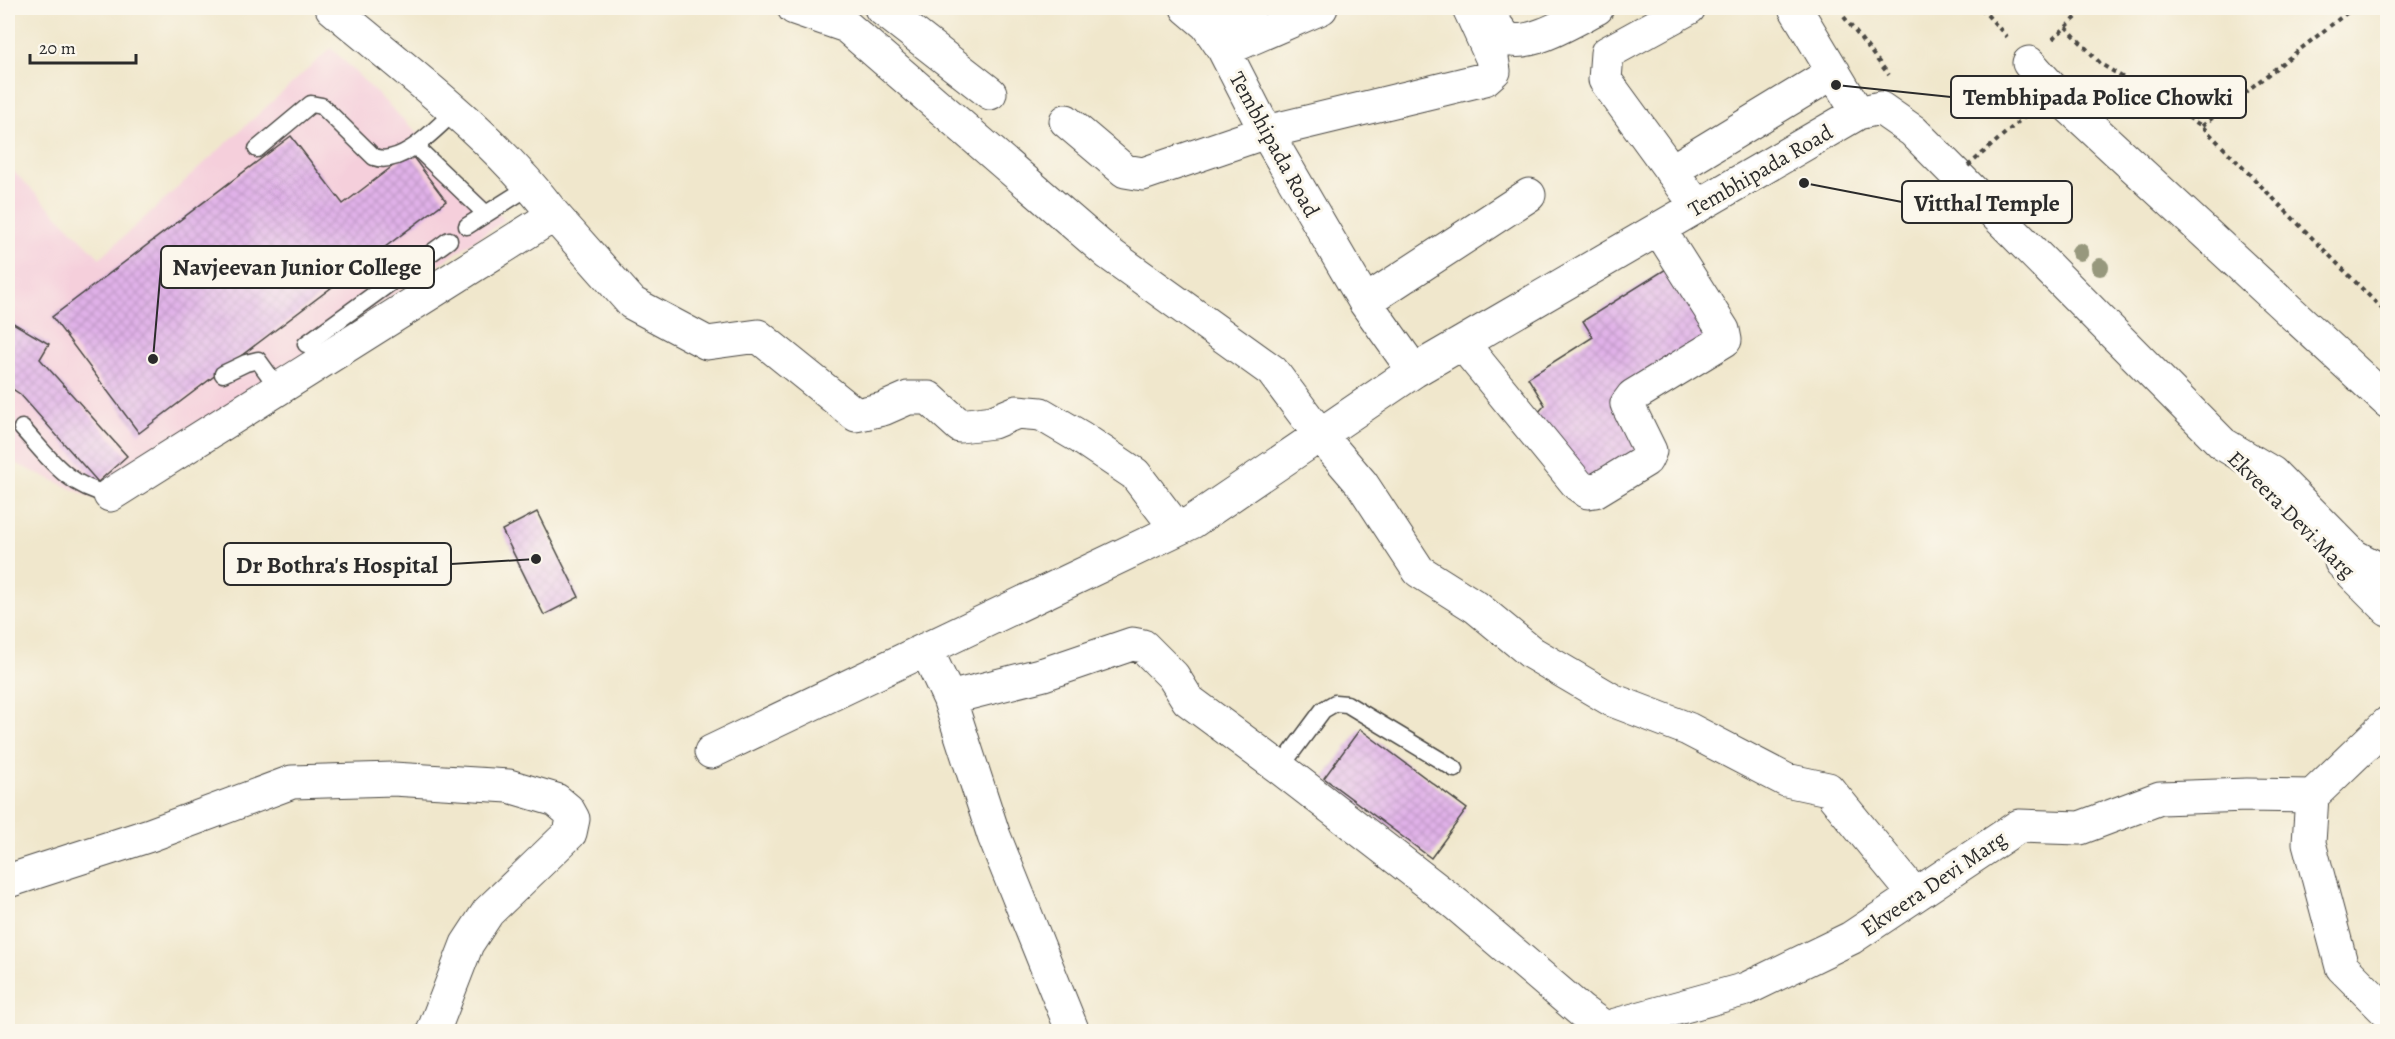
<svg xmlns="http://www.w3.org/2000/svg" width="2395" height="1039" font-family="Alegreya,serif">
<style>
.built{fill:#f5cfdb}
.building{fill:url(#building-cross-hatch)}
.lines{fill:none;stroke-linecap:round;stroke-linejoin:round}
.lane-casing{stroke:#494743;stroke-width:19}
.street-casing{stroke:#494743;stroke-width:35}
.path{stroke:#494743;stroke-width:4;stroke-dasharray:4.5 4.5;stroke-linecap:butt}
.lane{stroke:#fff;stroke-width:16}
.street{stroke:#fff;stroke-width:33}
.path-bridge{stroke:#494743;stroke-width:4;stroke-dasharray:4.5 4.5;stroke-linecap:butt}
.tree{fill:#97987d}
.labels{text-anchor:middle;stroke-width:6;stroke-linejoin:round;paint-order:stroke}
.street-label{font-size:22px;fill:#2b2b2b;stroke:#fbf7ec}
.leader{fill:none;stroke:#2b2b2b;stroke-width:2}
.callout-dot{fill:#2b2b2b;stroke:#fbf7ec;stroke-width:2}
.callout{fill:#fbf7ec;stroke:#2b2b2b;stroke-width:2}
.callout-label{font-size:24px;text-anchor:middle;font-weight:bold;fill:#2b2b2b}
</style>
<defs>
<pattern id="building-cross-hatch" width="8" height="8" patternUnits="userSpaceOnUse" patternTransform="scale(1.5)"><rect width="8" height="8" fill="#e0b1e8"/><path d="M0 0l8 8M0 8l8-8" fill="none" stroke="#c098c7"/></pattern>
</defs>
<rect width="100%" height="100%" fill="#fbf7ec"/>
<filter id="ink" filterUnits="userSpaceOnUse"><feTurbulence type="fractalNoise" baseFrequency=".0167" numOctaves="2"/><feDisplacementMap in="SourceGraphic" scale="12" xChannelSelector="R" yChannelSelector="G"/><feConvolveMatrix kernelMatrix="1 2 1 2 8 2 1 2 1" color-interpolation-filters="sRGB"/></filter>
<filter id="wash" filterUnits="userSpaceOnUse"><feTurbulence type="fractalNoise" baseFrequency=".008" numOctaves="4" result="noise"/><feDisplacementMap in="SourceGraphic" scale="24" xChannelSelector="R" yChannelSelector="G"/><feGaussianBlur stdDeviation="1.35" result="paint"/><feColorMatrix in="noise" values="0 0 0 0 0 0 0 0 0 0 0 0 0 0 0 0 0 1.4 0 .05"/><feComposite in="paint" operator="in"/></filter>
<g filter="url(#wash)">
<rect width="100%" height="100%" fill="#f0e7cc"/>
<path class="built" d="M331,48L505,220L92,498L8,460V166L100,258Z"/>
<g id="blocks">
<path class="building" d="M291,136L343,204L410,153L446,201L139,433L52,317Z
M1674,264L1717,335L1611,401L1642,451L1588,485L1530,422L1545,405L1528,378L1593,337L1583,321Z
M8,320L49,344L40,359L127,456L98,482L20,394L8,386Z
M537,512L579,597L544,615L502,530Z
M1360,729L1467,809L1431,858L1324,778Z"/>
</g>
</g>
<g filter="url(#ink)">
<use href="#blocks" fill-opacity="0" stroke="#494743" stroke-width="1.5"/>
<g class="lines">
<defs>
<path id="lane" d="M415,146L485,213
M257,149L311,104L322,106L374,157C401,167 435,129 454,112
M467,226L532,185
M306,344L449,240
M223,374L246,363L258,360L279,389
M22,428C51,460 66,485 110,495
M1280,768L1323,710L1335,703L1347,704L1455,769"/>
<path id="street" d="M794,8L846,26L1108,253L1272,371L1320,435L1362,484L1419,571L1476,607L1532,653L1612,700L1688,729L1786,780L1828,789L1915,895
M881,8L990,93
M1187,8L1207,25L1224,50L1266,132L1365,302L1414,371L1858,113L1880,108L1913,131L2223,444L2272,473L2354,556L2388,574
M1485,8C1490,16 1499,32 1507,38C1526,50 1579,17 1597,8
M1689,8L1607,53L1605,80L1697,206
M1795,8L1858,113
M1207,25L1249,8
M1224,50L1321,8
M2029,63L2065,103L2388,402
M1066,121L1125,171L1143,174L1266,132L1485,79L1494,71L1492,58L1469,8
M1671,171L1834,72
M554,215L632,303L707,343L758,336L856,415L883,409L908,398H929L960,426L993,422L1017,412L1041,414L1080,437L1135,474L1177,529
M1365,302L1529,195
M1462,343L1578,485L1588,492L1595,491L1646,460L1650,451L1627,404L1633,396L1725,340L1723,330L1659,229
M110,495L554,215C493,135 409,73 332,8
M2341,562L2388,609
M926,649L949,698L994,836L1073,1032
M949,698L1044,674L1132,644L1143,646L1173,676L1188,700L1280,768L1457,905L1581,1011L1605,1028
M711,752L1192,522L1414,371
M2312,796L2309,843L2342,967L2388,1013
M8,881L150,835L292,782L393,779L509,786L556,800L568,810L573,819L570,833L488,912L467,944L433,1032
M1599,1032L1605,1028L1746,989L1851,938L2019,826L2080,828L2160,798L2247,795L2312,796L2388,723"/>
</defs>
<use href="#lane" class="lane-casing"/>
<use href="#street" class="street-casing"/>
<path class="path" d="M1981,8L2007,37
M1844,17L1889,75
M2066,27L2101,64L2202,126L2388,315
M2053,39L2081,13L2083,8
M2202,126L2353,8"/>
<use href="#lane" class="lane"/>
<use href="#street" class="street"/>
<path class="path-bridge" d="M1968,166L2042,101"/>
</g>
<g class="tree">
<circle cx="2080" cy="252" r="9"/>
<circle cx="2100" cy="267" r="9"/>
</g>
</g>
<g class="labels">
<g class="street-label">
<text transform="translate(1275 144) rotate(61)" y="8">Tembhipada Road</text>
<text transform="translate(1760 170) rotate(-30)" y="8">Tembhipada Road</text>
<text transform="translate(2292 514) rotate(45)" y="8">Ekveera Devi Marg</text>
<text transform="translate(1933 883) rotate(-34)" y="8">Ekveera Devi Marg</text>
</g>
</g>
<path class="leader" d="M1836 85L1951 97M1804 183L1902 202M153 359L161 267M536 559L451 564"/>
<g class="callout-dot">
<circle cx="1836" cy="85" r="6"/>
<circle cx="1804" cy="183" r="6"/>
<circle cx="153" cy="359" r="6"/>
<circle cx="536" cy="559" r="6"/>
</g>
<g class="callout">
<rect x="1951" y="76" width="295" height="42" rx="6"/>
<rect x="1902" y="181" width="170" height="42" rx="6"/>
<rect x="161" y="246" width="273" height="42" rx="6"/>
<rect x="224" y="543" width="227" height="42" rx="6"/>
</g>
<g class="callout-label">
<text x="2098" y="105">Tembhipada Police Chowki</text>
<text x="1987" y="211">Vitthal Temple</text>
<text x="297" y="275">Navjeevan Junior College</text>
<text x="337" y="573">Dr Bothra's Hospital</text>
</g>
<rect width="2395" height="1039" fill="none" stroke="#fbf7ec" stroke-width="30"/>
<path d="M30 54v9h106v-9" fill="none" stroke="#2b2b2b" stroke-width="3"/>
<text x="39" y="54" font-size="18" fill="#2b2b2b" stroke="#fbf7ec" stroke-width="4.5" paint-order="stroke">20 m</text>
</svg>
